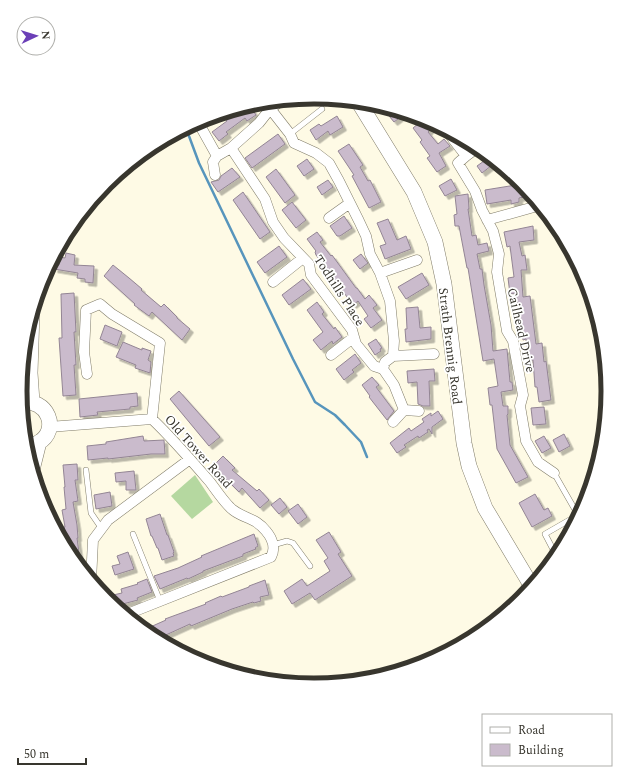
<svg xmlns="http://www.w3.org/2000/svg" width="628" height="782" font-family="Spectral,serif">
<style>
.green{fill:#b5d8a0}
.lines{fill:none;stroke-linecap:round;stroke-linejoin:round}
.stream{stroke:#5795bc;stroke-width:2.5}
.building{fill:#cabbcc;stroke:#938594;filter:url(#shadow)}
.lane-casing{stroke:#807c69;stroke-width:6}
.street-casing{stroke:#807c69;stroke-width:11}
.secondary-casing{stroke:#807c69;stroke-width:16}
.lane{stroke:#fff;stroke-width:5}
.street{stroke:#fff;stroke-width:10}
.secondary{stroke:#fff;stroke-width:15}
.labels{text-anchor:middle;stroke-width:3.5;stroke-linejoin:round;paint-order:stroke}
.street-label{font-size:13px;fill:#38362e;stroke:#fff}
.rim{fill:none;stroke:#38362e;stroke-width:5}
</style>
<defs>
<filter id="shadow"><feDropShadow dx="3.5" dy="3.5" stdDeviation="0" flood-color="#0004"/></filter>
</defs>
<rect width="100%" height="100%" fill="#fefae5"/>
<path class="green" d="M195,475L213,502L192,519L171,496Z"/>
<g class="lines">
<path class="stream" d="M186,128L199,163L293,359L315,402L335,415L345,425L361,442L367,457"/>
</g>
<path class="building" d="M250,106L256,115L247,121L245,118L226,132L228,134L219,141L212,132L227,121L225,118L235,111L238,115Z
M381,106L400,111L406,113L394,122Z
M337,116L343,127L330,135L328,131L316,140L310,130L319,124L321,126Z
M424,119L432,128L428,132L438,144L444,139L450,146L439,153L446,166L437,172L427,158L430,156L420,142L422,140L413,128Z
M278,134L285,144L252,168L245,158Z
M349,144L363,165L360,167L368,181L370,180L381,202L369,208L352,176L354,175L338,151Z
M483,151L496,162L482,173L477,166L484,161L479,154Z
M307,159L314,169L304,176L297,166Z
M232,168L240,177L218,192L211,182L219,180L221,176Z
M276,169L295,195L285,203L266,177Z
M451,179L457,190L445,196L439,186Z
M328,180L333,187L322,195L317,187Z
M522,184L524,197L519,198V202L511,204V200L487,204L485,190Z
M243,192L270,232L260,239L233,200Z
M468,194L469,209H468L472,236L476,235L478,245L487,243L489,251L477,254L480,269H482L484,285L491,325L493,351L507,349L510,382H512L513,390L501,392L503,406H508V414L507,415L510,445L528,477L516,483L497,449L492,405H490L488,388L498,386L494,359L483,361L468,268H467L459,226H455L454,215L457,214L455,196Z
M292,202L306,220L296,228L282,210Z
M344,216L352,228L340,236H337L330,226Z
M388,219L397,240L406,236L411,249L385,259L380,246L386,244L377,223Z
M533,226L534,240L519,242L522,256L525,255L527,270H521L523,297L530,296L536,344L542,343L544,362L546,361L551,400L539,402L537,387H535L533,360H529L526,339L523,340L516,293L510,294L508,278L514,277L510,246L507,247L504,232Z
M317,232L323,240L320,242L331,256L332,255L356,288H357L365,299L369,295L377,305L373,308L382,320L371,328L364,319L368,316L358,301L353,305L316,255L315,252L316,251L307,239Z
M279,246L287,257L265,273L257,262Z
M66,253L75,255L74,265L94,266L93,283L85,282V279L77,278L78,273L54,269L55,265H59L60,257L65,258Z
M361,254L368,263L360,269L353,260Z
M113,265L129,278L142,289L141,290L161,307L164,304L177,317V318L190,329L182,340L152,312L149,316L134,305L135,304L104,276Z
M422,273L429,285L406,299L398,287Z
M303,279L311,289L289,305L282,295Z
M74,293L76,332H74L76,365H74L76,395L63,396L59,338H62L61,294Z
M317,302L324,312L322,314L334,329L335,327L342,337L333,344L332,341L321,350L313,340L323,332L307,310Z
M418,307L420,328L431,327V339L406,342L405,329H407L406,308Z
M105,325L122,332L117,346L100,339Z
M376,339L382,348L380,349L381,351L375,355L368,344Z
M123,342L142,350V348L151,351L148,360L151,362L150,373L135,368L136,365L116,357Z
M355,354L361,363L352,370L354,372L344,380L336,369Z
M434,369L435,381H429L430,406H423L418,404L417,382L408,383L407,371Z
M372,377L379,385L376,387L394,411L387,420L369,397L370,396L362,385Z
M179,391L220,437L209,446L170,399Z
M137,393L138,406L130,407V409L97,412L98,415L80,417L79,399Z
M544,407L546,424L533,425L531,408Z
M438,411L443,419L432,427V434L429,429L427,430L428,432L419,438L418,436L404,445L406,447L397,453L390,443L409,428L411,431L424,422L422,419L431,413V416Z
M564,434L570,446L559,452L553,440Z
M143,436L144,441L164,440L165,454H151L108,459V458L88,460L87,446L106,444V442Z
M544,436L551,448L542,453L535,441Z
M223,456L235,468L232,470L257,491L259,489L269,500L260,508L242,488L239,492L213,466Z
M77,464L78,480H75L78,501L73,502L77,525L78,538H77L81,568L69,554L65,547L64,527H65L62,510L66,509L64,487H65L63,465Z
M134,471L136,490H126V481L116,482L115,473Z
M110,492L112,506L96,509L94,495Z
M535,494L544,510L548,508L552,516L532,527L519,503Z
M280,498L287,507L279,514L271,505Z
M298,504L307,517L298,524L288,511Z
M160,514L167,535H168L174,552L173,553L174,556L162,560L158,548H157L152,536H151L146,519Z
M329,532L341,552L338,554L352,576L315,600L310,593L292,604L284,591L302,579L307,586L330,571L324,561L328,558L316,540Z
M254,534L258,546L255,548L256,549L243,554V556L203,571V572L188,579L187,578L160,589L154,576L178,568L202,557L201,556Z
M128,552L134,569L115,575L112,566L120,564L117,556Z
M147,579L152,592L137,598L138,600L115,606L104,597L122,593L121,589L138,584L137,583Z
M265,580L269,595L260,597L261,601L254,603L253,602L232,609L191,626L190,624L157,639L152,636L148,628L166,620L165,619L206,604L205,603L221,596L222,597L249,587V586Z"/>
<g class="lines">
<defs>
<path id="lane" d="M290,134L322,109
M86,470L91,513L102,529
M554,473L578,515L545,534L557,557
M133,534L160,601
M273,545L287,541L293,543L310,566"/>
<path id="street" d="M265,102L290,134L294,143L316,153L329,163L339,181L359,221L366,236L370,254L380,273L390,301L394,341L393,356L385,362L383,369
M198,122L217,156
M446,130L466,156L458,163L475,191L482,210L493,231L499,254L497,272L507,331L513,341L523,395L520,406L526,441L538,462L554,473
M231,148L265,199L273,222L284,238L309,264L311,275L352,330L356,344L374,366L383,369L394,385L404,410L419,411
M466,156L478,147
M215,175L213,162L217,156L231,148L259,123L270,109L282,100
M329,218L350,203
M487,220L534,207L539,204
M380,273L417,260
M273,282L303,258
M331,355L354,337
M393,356L434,354
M87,374L84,352L86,310L100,304L112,314L160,343L152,419
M393,422L404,410
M49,427L152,419C173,439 191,460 210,482C216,490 226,505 233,510C245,519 256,518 266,531C272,538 276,548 271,557L125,615
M91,581L93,540L108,520L190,459"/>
<path id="secondary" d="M358,101L414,192L435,242L444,284L464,443L469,466L485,508L528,580L531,587
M32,402L30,373L32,312
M21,403C47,397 61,430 38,443C34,445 29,445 25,445
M32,470L39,442"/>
</defs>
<use href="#lane" class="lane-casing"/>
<use href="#street" class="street-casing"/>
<use href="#secondary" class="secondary-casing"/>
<use href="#lane" class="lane"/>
<use href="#street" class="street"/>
<use href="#secondary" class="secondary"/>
</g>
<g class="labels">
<g class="street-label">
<text transform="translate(340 290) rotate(57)" y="5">Todhills Place</text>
<text transform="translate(522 330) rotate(77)" y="5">Cailhead Drive</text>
<text transform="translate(451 346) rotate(83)" y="5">Strath Brennig Road</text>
<text transform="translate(199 451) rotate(48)" y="5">Old Tower Road</text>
</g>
</g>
<path d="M0 0H628V782H0ZM27 391a287 287 0 1 1 574 0a287 287 0 1 1-574 0Z" fill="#fff" fill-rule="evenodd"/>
<path class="rim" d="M27 391a287 287 0 1 1 574 0a287 287 0 1 1-574 0Z"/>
<rect x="482" y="714" width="130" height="52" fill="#ffffff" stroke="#afafab"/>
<rect x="490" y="727" width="20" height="6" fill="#ffffff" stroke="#afafab"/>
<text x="518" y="734" font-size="12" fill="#38362e">Road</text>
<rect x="490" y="744" width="20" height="12" fill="#cabbcc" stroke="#afafab"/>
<text x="518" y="754" font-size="12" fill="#38362e">Building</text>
<g transform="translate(36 36) rotate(86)"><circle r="19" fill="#ffffff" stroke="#afafab"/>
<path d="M0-3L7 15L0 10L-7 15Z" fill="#6b3fb7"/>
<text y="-6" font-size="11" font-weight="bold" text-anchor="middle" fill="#38362e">N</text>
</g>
<path d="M18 758v6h68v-6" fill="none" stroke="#38362e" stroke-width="2"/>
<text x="24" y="758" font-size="12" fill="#38362e" stroke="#ffffff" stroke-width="3" paint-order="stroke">50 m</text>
</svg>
